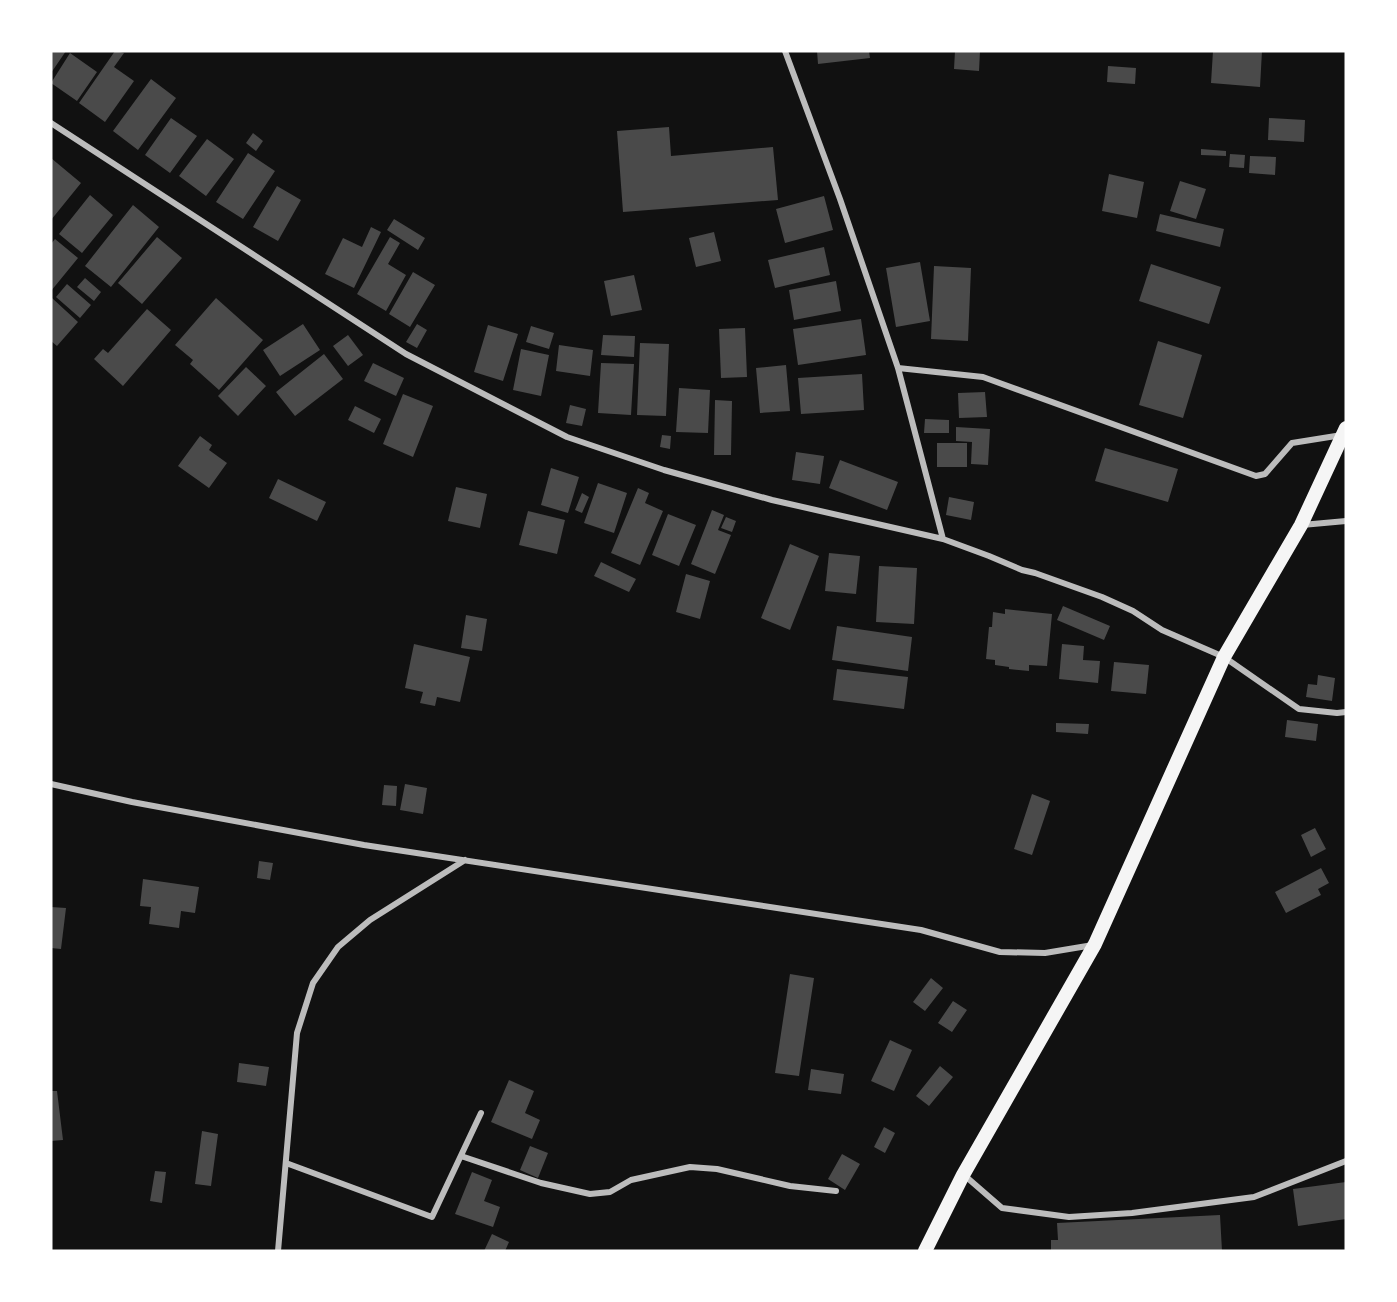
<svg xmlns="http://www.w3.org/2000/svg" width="1397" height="1302" font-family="Signika,sans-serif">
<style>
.building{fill:#4a4a4a}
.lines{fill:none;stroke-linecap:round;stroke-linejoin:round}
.minor{stroke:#bcbcbc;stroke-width:6}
.primary{stroke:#f5f5f5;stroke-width:14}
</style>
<rect width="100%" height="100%" fill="#111"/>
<path class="building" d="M51,51H66L51,73Z
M115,51L124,53L114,67L134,81L105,122L79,103Z
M817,51H869L870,58L818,64Z
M955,51H980L979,71L954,69Z
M1213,51H1262L1260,87L1211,83Z
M70,53L97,72L77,101L51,83Z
M1108,66L1136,68L1135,84L1107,82Z
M151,79L176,98L138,150L113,131Z
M171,118L197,136L170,173L145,155Z
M1269,118L1305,120L1304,142L1268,140Z
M669,127L671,156L773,147L778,200L623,212L617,131Z
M253,133L263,141L256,151L246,143Z
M207,139L234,159L206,196L179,176Z
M1201,149L1226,151V156L1201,155Z
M248,153L275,171L243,219L216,202Z
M1230,154L1245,155L1244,168L1229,167Z
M1250,156L1276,157L1275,175L1249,173Z
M51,158L81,183L51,220Z
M1109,174L1144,182L1137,218L1102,211Z
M1180,181L1206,189L1196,219L1170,211Z
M277,186L301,200L278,241L253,227Z
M90,195L113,215L82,253L59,234Z
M824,196L833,230L785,243L776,209Z
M133,205L159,227L111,287L85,266Z
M1160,214L1224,229L1220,247L1156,231Z
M394,219L425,238L418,250L387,230Z
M371,227L381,232L354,288L325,274L343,238L362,247Z
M714,232L721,261L696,267L689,238Z
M157,237L182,258L142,304L118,283Z
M390,237L400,243L388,264L406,275L386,311L357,294Z
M55,239L78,258L51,291V244Z
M824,247L830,275L775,288L768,260Z
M920,262L930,321L896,327L886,268Z
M1151,264L1221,287L1209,324L1139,301Z
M934,266L971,268L968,341L931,339Z
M413,272L435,285L410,327L389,314Z
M634,275L642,310L611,316L604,281Z
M85,278L101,292L94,301L77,287Z
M836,281L841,311L794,320L789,290Z
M67,284L91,305L80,318L56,297Z
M52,298L78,322L57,346L51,341Z
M216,298L263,340L219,390L190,364L193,360L175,345Z
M147,309L171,330L123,386L94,359L103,349L108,353Z
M861,319L866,355L798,365L793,329Z
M303,324L320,350L280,376L263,350Z
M417,324L427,330L417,348L406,342Z
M488,325L518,334L503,381L474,372Z
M531,326L554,333L549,349L526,342Z
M745,328L747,377L721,378L719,329Z
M348,335L363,355L348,366L333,346Z
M603,335L635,336L634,357L601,355Z
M1158,341L1202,355L1183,418L1139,405Z
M640,343L669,344L666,416L637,415Z
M559,345L593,350L590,376L556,371Z
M521,349L549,355L541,396L513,390Z
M324,354L343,379L295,416L276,392Z
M373,363L404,378L396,396L364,381Z
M601,363L634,364L631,415L598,413Z
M786,365L790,411L760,413L756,368Z
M246,367L266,386L238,416L218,396Z
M862,374L864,410L801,414L798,378Z
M679,388L710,390L708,433L676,432Z
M985,392L987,417L959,418L958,393Z
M403,394L433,406L413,457L383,444Z
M715,400L732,401L731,455H714Z
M570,405L586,409L582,426L566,423Z
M355,406L381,419L374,433L348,420Z
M925,419L949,420V433H924Z
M956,427L990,429L988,465L971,464L972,442L956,441Z
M662,435L671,436L670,449L660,447Z
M200,436L212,445L209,450L227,463L209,488L178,466Z
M937,443H967V467H937Z
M1105,448L1178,469L1168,502L1095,481Z
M796,452L824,456L820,484L792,480Z
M840,460L898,482L887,510L829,488Z
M551,468L579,477L568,513L541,505Z
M278,479L326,502L317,521L269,498Z
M598,483L627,493L614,533L584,523Z
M456,487L487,494L480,528L448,521Z
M638,488L649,493L645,503L663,511L640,565L611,553Z
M582,493L589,497L582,513L575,510Z
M949,497L974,502L971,520L946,515Z
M712,510L724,515L718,530L731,535L715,574L691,564Z
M528,511L565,520L557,554L519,545Z
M668,514L696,525L679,566L652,555Z
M726,517L736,521L732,532L721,528Z
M790,544L819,556L790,630L761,618Z
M829,553L860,556L856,594L825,591Z
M601,562L636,579L629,592L594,576Z
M879,566L917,568L914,624L876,622Z
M686,574L710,581L700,619L676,612Z
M1063,606L1110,626L1104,640L1057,620Z
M1005,609L1052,614L1047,666L1029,665V671L1009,669V667L995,665V660L986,659L989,627H992L993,612L1005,614Z
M466,615L487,619L482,651L461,648Z
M837,626L912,637L908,671L832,660Z
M414,644L470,657L460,702L437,697L435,706L420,703L423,692L405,688Z
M1062,644L1084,646L1083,660L1100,661L1098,683L1059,679Z
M1114,662L1149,665L1146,694L1111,691Z
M837,669L908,677L904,709L833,700Z
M1318,675L1335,678L1332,701L1306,697L1308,684L1317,685Z
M1287,720L1318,724L1316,741L1285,737Z
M1056,723L1089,724L1088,734L1056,732Z
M405,784L427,788L423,814L400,810Z
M384,785L397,786L396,806L382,805Z
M1032,794L1050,801L1032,855L1014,849Z
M1315,828L1326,849L1311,857L1301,835Z
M259,861L273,863L270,880L257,878Z
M1321,868L1329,883L1318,889L1321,895L1286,913L1275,892Z
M143,879L199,887L195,913L181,911L179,928L149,924L151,907L140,906Z
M51,907L66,908L61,949L51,948Z
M790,974L814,978L799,1076L775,1073Z
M931,978L943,988L925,1011L913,1002Z
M953,1001L967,1010L952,1032L938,1023Z
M890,1040L912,1050L894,1091L871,1081Z
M239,1063L269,1067L266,1086L237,1082Z
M940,1066L953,1077L929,1106L916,1096Z
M811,1069L844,1074L841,1094L808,1090Z
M509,1080L534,1091L525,1113L540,1120L532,1139L491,1122Z
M51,1091H57L63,1140L51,1141Z
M884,1127L895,1133L885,1153L874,1147Z
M202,1131L218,1134L211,1186L195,1184Z
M530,1146L548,1153L538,1178L520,1170Z
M842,1154L860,1164L845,1190L828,1179Z
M155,1171L166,1172L162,1203L150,1201Z
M472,1172L492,1180L484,1201L500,1207L493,1227L455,1214Z
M1346,1182V1219L1298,1226L1293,1189Z
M1220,1215L1222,1251H1051V1240H1058L1057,1223Z
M492,1234L509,1242L505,1251H484Z"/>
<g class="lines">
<path class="minor" d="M785,51L840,199L898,368L943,539
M51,123L406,354L567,437L664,470L772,500L943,539L989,556L1022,570L1035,573L1102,597L1133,611L1162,630L1224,657L1299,709L1337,713L1346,712
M898,368L983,377L1256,476L1265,474L1292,443L1342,435
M1302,525L1346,521
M51,784L132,802L364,845L921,930L1000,952L1045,953L1093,945
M461,1156L541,1183L590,1194L610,1192L631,1180L690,1167L717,1169L790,1186L836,1191
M286,1163L432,1217L481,1113
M964,1175L1002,1208L1069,1217L1132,1213L1254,1197L1346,1161
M278,1251L297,1033L313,983L338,947L370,920L465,860"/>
<path class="primary" d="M925,1251L963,1175L1095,944L1224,657L1301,525L1346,428"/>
</g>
<rect width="1397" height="1302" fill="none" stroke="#ffffff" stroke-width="105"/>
</svg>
